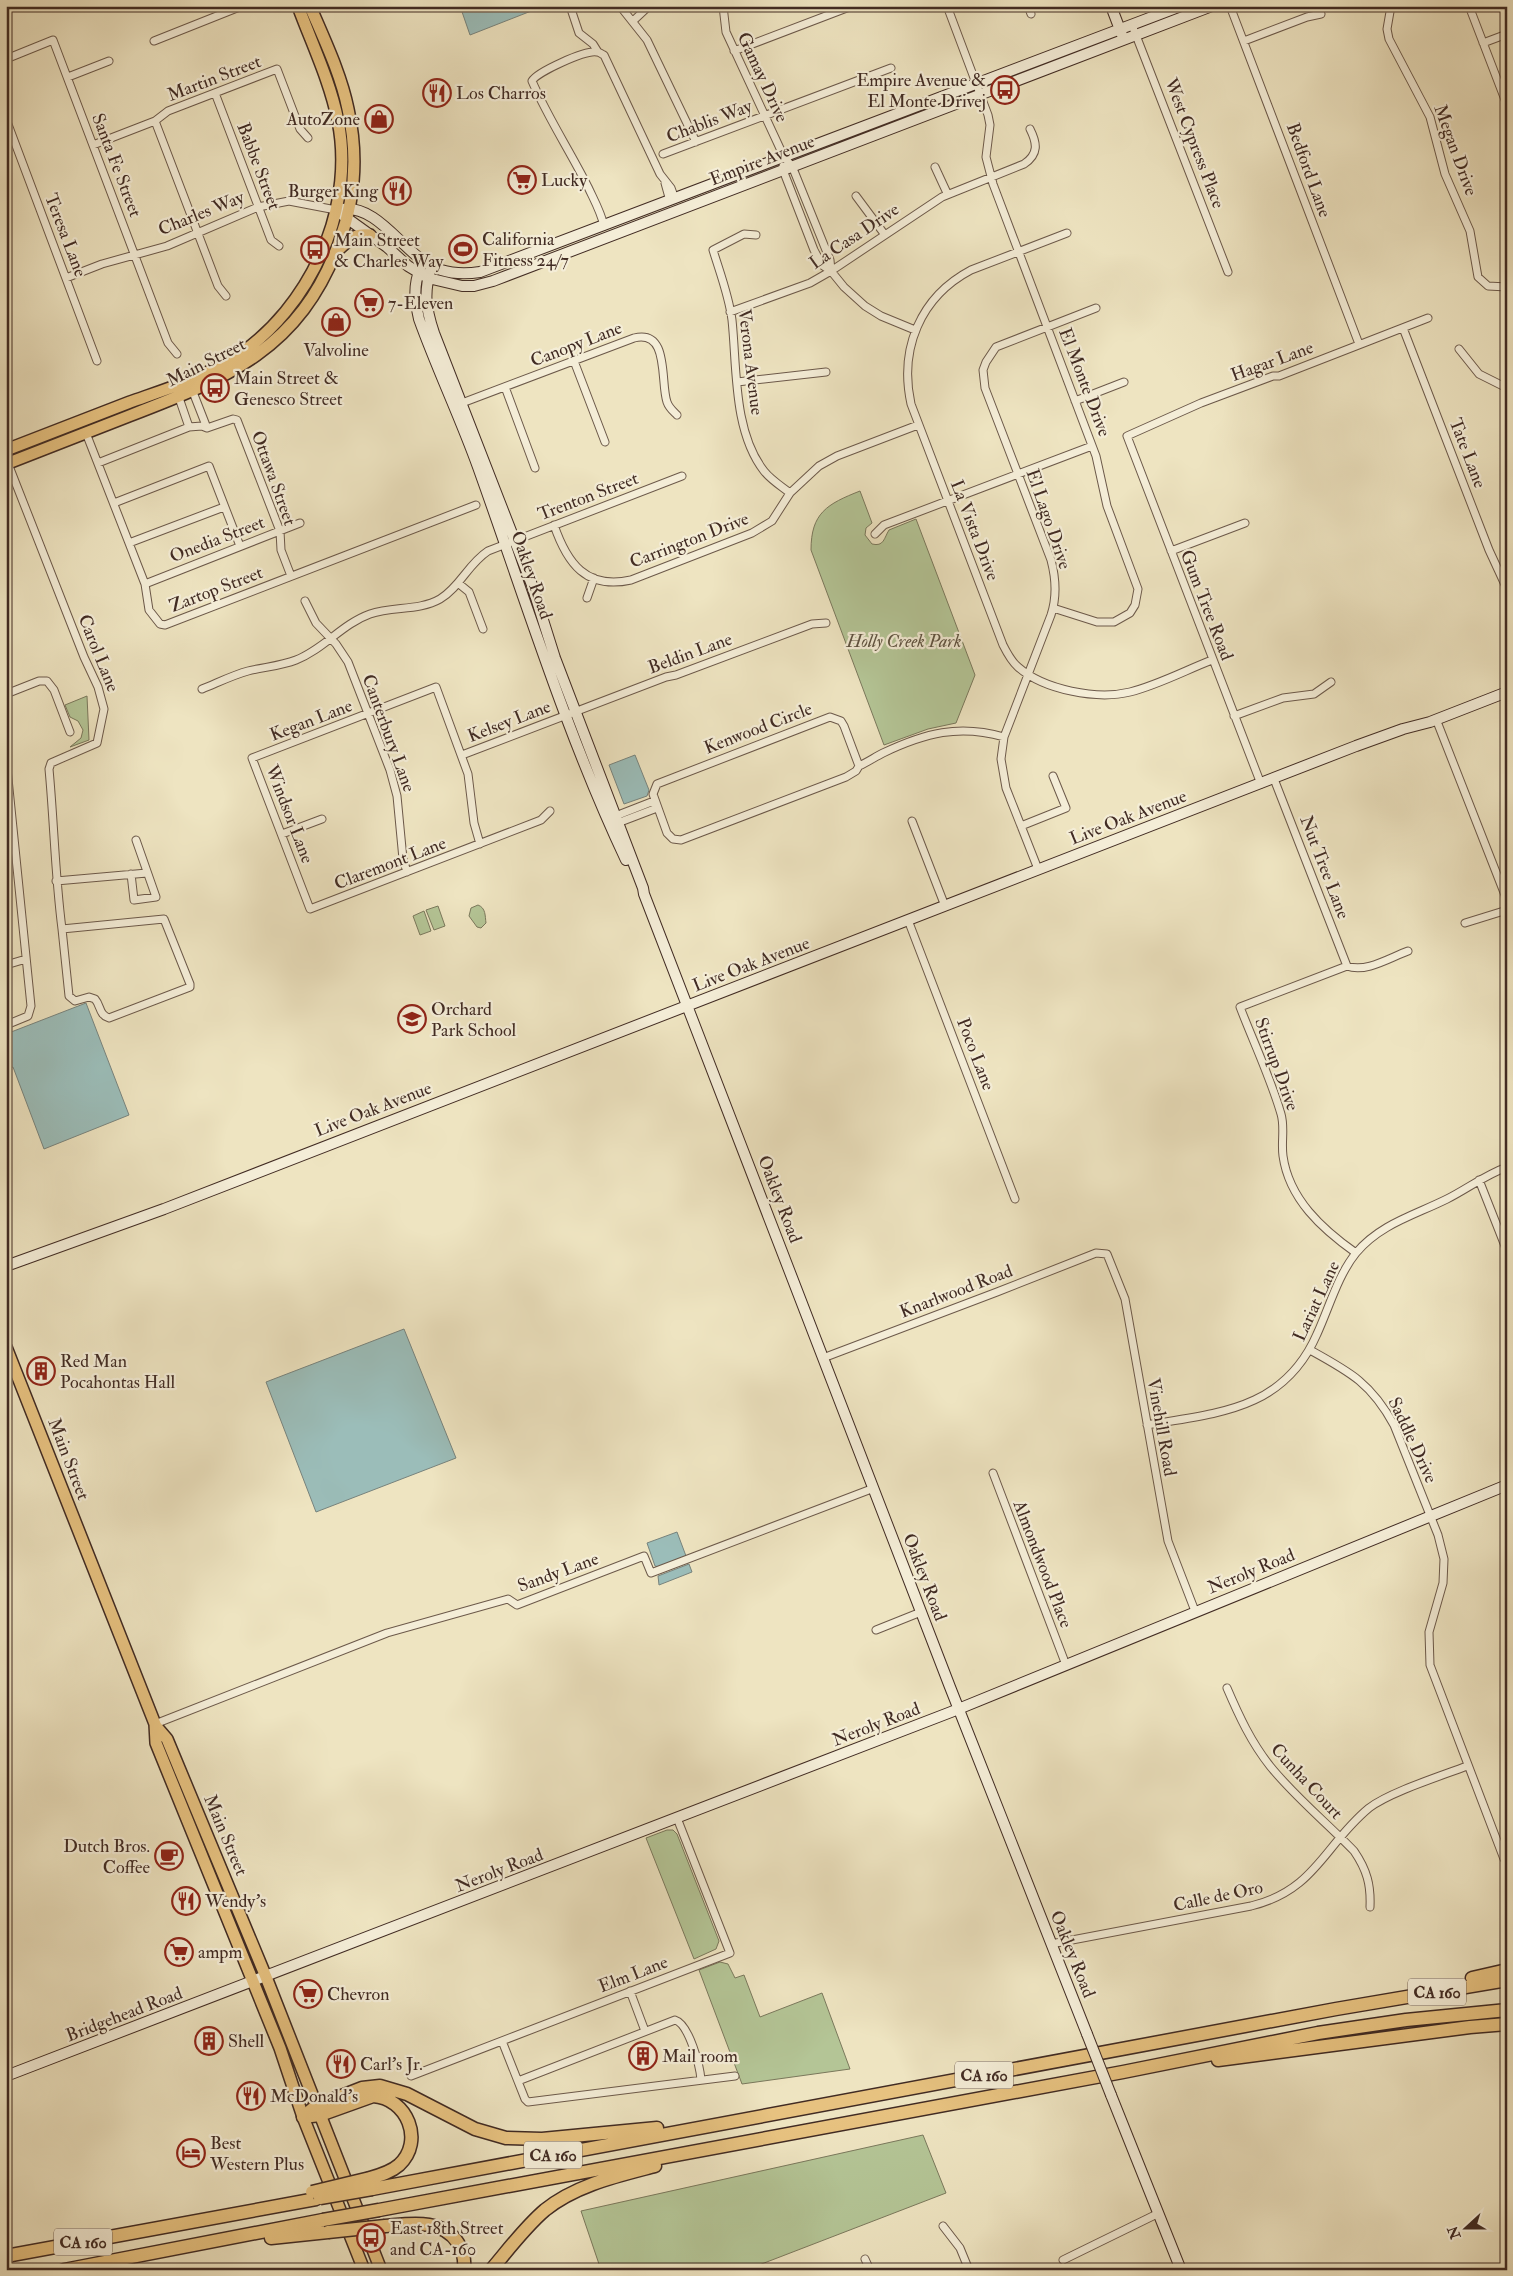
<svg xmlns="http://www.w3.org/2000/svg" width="1513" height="2276" font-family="'IM FELL Double Pica',serif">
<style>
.green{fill:#b4c596;stroke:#7a785c}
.water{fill:#9bbdb9;stroke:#77837d}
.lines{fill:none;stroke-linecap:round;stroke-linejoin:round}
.street-casing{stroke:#6c594a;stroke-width:9}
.secondary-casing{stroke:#412b23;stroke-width:12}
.primary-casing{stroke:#412b23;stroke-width:14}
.highway-casing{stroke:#412b23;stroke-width:15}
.street{stroke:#f4edd7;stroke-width:7}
.secondary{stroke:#f4edd7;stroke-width:10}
.primary{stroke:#e7c280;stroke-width:11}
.highway{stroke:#e7c280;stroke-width:12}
.secondary-bridge-casing{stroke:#412b23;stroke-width:12;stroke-linecap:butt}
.highway-bridge-casing{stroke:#412b23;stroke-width:15;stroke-linecap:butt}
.secondary-bridge{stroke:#f4edd7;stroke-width:10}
.highway-bridge{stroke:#e7c280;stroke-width:12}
.labels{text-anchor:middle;stroke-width:4.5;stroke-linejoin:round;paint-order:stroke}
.shield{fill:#f4edd7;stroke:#776559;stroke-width:1}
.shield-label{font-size:16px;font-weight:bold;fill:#412b23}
.street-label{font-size:18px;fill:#412b23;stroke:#f4edd7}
.poi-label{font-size:18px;fill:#412b23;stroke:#f4edd7;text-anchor:start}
.park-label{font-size:18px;font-style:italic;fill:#5e5240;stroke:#f4edd7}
</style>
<rect width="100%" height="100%" fill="#eee4c1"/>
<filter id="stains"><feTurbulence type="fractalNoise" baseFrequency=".004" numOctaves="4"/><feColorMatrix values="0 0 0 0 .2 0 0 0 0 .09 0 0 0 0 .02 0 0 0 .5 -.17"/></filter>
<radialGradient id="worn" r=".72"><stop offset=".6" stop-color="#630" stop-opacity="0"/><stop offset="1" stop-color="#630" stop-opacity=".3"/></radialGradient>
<path class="green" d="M860,491L872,523L866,528L865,535L872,544C884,547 884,538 889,530L916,519L975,675L956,723L928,729L884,745L811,550C811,513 827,504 860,491Z
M87,696L89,740L70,747L81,738L83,730L78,721L70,717L65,705Z
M478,905C486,908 485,916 486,923L481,928L477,927L469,916L471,908Z
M438,906L445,926L434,930L426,910Z
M424,911L431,931L420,935L413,916Z
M667,1830H673L677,1834L719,1941L716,1949L694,1959L646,1838Z
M720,1962L728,1964L735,1978L744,1975L760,2017L822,1993L850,2069L742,2084L699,1970Z
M923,2135L946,2193L746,2270H601L581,2211Z"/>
<path class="water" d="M460,6H544L470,35Z
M635,755L649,790L647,796L624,804L609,765Z
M86,1003L129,1115L44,1149L13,1067L6,1069V1034Z
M404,1329L456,1458L316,1512L266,1382Z
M677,1532L686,1556L659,1567L655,1566L647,1543Z
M689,1564L692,1572L659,1585L658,1576Z"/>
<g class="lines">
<defs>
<path id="street" d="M570,6L579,33L593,44L598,52
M620,6L647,40L696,142
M723,6L726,32L784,157L792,166L830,260L831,271
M947,6L988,115L990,125L986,157L993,184L1096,456L1107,506L1138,589L1135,605L1130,613L1114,622H1097L1053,608
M1028,6L1031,14
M1230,6L1359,344
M1391,6L1387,29L1389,39L1430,117L1445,174L1470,231L1478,277L1488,286L1507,287
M1469,6L1507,105
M633,21L649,6
M1132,25L1228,272
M154,41L242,6
M1244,41L1307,17L1321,14
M1483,43L1507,34
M734,51L852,6
M6,59L53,40L168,343L177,354
M68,77L109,61
M215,93L271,240L279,246
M6,119L97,361
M155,121L218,286L226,296
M93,145L155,121L168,111L277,69L300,129L308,138
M663,154L891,68
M783,166V170L814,250L822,265L831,271L844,287L865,306L881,316L915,330
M935,167L947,193
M665,183L670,201
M856,196L885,235
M604,226C601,212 594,200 588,187C570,151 548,118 532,81C537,72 585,50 597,52C600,52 601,54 604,55L660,174L671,188L675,199
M1067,233L971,270C920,297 899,349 911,404L1003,645C1007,653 1011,661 1018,667C1044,690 1097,700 1130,692C1158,685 1186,670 1212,660
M756,235L744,234L713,250C720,273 729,296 732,320C737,367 733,431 764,471C771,480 781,486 790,493
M66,278L102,264L167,246L258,207L289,201L336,210
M730,312L810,283L831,271L942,197L1024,164C1039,154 1037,143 1030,129
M1403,328L1489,550L1507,589
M1459,349L1479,374L1507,388
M574,361L605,442
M737,382L826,372
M191,387L207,428
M505,387L535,468
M178,395L189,427
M1075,401L1124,382
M462,403L634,338C670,329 660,382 667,402C669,408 673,411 677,415
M207,428L233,419L237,420L280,531L281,550L291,576
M86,433L145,584L149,610L160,624L165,625L476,505
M7,461L84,657L98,687L104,709L97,743L51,763L49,769C54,822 55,875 62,929L164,919L190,984V987L109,1018C99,1015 101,1006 95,999L89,997L75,1001L69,996L62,929
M98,463L189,427L202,426L207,428
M114,503L209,466L240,546
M554,525C567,563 586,590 631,580L752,533L772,521L790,493L819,466L837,456L918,425
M875,534L884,525L1092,446
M129,543L224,507
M1171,551L1245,523
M458,583L469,592L483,629
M145,584L300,523
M587,598L594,578
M305,601L316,623L336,644L348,662L390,770L397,796L403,859L407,872
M202,689C217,683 233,675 248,671C264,667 281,666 296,660C324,649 342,624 370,614C393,606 419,611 440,599C460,587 468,564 488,551L682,476
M6,694L39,681H47L54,690L70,732
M1234,716L1283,698L1314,694L1331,682
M830,717L841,721L844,726L859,766L856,771L846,777L681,840L673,839L667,833L653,794L657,784Z
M1436,719L1505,895L1507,906
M462,755L666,677L676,675L812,624L826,623
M6,759L31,1006L28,1016L6,1025
M859,766C868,762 875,757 883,753C925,733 959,724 1004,737
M1274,779L1347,966
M1261,784L1127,436L1201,403L1273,376H1279L1428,318
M613,817L654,801
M912,821L945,906
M615,824L657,808
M1021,826L1066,808L1053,776
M282,834L322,819
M480,844L474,823L468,774L436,687L252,758L310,909L541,820L550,811
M1038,869L1006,788L1001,759L1004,737L1051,615C1057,597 1056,579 1051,560L985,388L983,370L986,362L996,347L1096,308
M131,874L134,900L156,897L136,840
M56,881L147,873
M908,920L1015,1199
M1465,923L1507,910
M6,965L26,959
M1479,1180L1507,1251
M1356,1253C1322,1229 1289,1199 1283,1156C1281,1142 1285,1127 1281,1114C1271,1079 1253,1041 1240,1007L1347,966C1366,973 1389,958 1408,951
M1310,1350C1350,1372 1371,1383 1394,1425L1438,1535L1444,1559L1443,1583L1429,1632L1430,1665L1504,1859L1507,1858
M823,1358L997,1292L1096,1253L1107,1254L1125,1299L1168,1541L1195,1611
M1147,1425C1218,1413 1284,1410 1317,1334C1329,1308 1338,1275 1356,1253C1380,1224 1415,1215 1447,1199C1467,1189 1485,1175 1507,1167
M993,1473L1066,1665
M876,1630L921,1612
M1227,1688C1239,1716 1251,1742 1270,1766C1295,1797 1327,1823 1354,1851C1367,1870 1371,1885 1370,1907
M155,1724L387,1633L508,1599L517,1605L644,1556L651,1573L874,1488
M1051,1944L1251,1906C1316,1890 1324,1845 1369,1808C1390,1792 1441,1776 1467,1766
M630,1991L645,2031
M502,2041L525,2099L528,2102L735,2076
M411,2076L730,1953L677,1818
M518,2081L675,2020C689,2024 700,2066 701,2080
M943,2226L960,2248L969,2270
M865,2259L870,2270
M1063,2260L1157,2214"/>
<path id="secondary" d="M1111,6L1122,35
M342,209C382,205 405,259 441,270C454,274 467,274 480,272L1181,6
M341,214L387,247L408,266L428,278L462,286H474L493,281L1212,6
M431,266C424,293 425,306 434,333L532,585L555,658L643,888L644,894L950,1687L1087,2034
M420,269C413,286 415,301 419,319C437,369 460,417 478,467C525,598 566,733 626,860
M6,1266L164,1209L1356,746L1403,729L1430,722L1507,692
M6,2076L951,1712L1507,1485
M1111,2095L1181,2270"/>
<path id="primary" d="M337,251C349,240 354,233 370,235
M6,450C48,434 89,418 130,402C161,391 193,381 222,365C271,338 307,292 327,240C341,203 346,160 338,121C330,81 312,44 298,6
M6,464C47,448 88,432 129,416C228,378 300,349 339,243C355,200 358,154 348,109C341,74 324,39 310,6
M6,1347L155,1724L156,1743L280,2048L303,2117L364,2270
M155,1725L167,1739L266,1977L381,2270"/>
<path id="highway" d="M1472,1978L1507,1970
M1218,2060L1470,2027L1507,2024
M303,2117L316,2106L362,2088L380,2086L407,2094L475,2129L506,2138L542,2139L657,2128
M303,2117L320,2115L373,2096C407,2098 425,2141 399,2165C391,2172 381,2175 370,2178
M372,2189L1336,2009L1507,1980
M379,2210L1123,2072L1318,2033L1406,2020L1507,2010
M385,2226C410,2224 442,2218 458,2243C463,2251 465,2261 464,2270
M271,2238L328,2232
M6,2256L316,2199
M64,2270L323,2220
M491,2270C508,2250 525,2227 545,2210C576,2185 617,2176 655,2166"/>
</defs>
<use href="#street" class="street-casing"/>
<use href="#secondary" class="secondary-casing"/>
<use href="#primary" class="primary-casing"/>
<use href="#highway" class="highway-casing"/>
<use href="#street" class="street"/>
<use href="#secondary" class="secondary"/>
<use href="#primary" class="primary"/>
<use href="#highway" class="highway"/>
<defs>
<path id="secondary-bridge" d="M1087,2034L1111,2095"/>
<path id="highway-bridge" d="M312,2192L370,2178
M320,2198L372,2189
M323,2220L379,2210
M328,2232L385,2226"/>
</defs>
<use href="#secondary-bridge" class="secondary-bridge-casing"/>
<use href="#highway-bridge" class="highway-bridge-casing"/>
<use href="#secondary-bridge" class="secondary-bridge"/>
<use href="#highway-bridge" class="highway-bridge"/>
</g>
<defs>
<symbol id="bus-ring" viewBox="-11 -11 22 22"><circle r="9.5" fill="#f4edd7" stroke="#8f2418" stroke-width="1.5"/><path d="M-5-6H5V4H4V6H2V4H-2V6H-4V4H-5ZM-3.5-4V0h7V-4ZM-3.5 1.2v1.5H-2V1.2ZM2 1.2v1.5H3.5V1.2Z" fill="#8f2418"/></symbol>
<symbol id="restaurant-ring" viewBox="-11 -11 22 22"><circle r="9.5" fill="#f4edd7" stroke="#8f2418" stroke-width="1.5"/><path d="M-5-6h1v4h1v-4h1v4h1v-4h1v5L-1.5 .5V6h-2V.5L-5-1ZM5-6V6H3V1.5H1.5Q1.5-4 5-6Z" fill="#8f2418"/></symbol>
<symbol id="shop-ring" viewBox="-11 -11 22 22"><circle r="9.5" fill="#f4edd7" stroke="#8f2418" stroke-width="1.5"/><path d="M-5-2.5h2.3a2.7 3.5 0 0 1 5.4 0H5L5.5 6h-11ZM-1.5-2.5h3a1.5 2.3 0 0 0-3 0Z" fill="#8f2418"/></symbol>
<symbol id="supermarket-ring" viewBox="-11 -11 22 22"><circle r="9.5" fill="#f4edd7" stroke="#8f2418" stroke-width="1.5"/><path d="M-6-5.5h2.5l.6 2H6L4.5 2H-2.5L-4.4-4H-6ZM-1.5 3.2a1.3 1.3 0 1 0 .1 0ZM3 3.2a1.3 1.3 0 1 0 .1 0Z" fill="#8f2418"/></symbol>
<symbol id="stadium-ring" viewBox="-11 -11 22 22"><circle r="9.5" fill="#f4edd7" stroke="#8f2418" stroke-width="1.5"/><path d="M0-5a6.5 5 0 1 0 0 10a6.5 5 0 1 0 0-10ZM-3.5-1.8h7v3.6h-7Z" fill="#8f2418"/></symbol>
<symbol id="school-ring" viewBox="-11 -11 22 22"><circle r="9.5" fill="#f4edd7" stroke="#8f2418" stroke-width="1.5"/><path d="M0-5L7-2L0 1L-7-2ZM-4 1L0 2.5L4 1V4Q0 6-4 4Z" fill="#8f2418"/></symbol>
<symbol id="building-ring" viewBox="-11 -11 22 22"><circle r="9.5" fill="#f4edd7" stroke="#8f2418" stroke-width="1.5"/><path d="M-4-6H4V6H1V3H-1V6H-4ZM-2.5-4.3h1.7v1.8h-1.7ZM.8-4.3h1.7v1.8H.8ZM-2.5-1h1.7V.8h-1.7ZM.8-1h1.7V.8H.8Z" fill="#8f2418"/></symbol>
<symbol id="cafe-ring" viewBox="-11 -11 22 22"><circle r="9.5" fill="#f4edd7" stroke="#8f2418" stroke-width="1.5"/><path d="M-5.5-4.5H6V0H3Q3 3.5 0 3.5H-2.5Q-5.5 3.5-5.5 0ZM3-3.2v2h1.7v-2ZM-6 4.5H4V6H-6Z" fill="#8f2418"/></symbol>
<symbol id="hotel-ring" viewBox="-11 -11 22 22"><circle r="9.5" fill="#f4edd7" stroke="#8f2418" stroke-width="1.5"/><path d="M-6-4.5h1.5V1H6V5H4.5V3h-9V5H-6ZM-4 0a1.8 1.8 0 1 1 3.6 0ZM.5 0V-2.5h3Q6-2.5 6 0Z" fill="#8f2418"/></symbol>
</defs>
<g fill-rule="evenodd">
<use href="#bus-ring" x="989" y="74" width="32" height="32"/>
<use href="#restaurant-ring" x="421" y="77" width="32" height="32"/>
<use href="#shop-ring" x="363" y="103" width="32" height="32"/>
<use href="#supermarket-ring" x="506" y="164" width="32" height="32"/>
<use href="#restaurant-ring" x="381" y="175" width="32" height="32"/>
<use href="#stadium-ring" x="447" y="233" width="32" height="32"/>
<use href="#bus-ring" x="299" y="234" width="32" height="32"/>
<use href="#supermarket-ring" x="353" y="287" width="32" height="32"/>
<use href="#shop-ring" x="320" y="306" width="32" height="32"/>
<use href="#bus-ring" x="199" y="372" width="32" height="32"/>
<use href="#school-ring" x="396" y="1003" width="32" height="32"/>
<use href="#building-ring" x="25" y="1355" width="32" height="32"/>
<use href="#cafe-ring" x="153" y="1840" width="32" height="32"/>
<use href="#restaurant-ring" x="170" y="1885" width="32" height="32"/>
<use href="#supermarket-ring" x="163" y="1936" width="32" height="32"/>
<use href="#supermarket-ring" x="292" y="1978" width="32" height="32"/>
<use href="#building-ring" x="193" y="2025" width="32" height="32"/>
<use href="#building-ring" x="627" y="2040" width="32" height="32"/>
<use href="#restaurant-ring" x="325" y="2048" width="32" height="32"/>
<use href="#restaurant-ring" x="235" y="2080" width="32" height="32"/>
<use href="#hotel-ring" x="175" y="2137" width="32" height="32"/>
<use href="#bus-ring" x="355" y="2222" width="32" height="32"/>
</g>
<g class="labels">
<g class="shield">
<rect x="1408" y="1978.5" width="58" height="27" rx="4"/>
<rect x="955" y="2061.5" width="58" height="27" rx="4"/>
<rect x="524" y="2141.5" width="58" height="27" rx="4"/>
<rect x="54" y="2228.5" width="58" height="27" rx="4"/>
</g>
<g class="shield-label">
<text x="1437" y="1998">CA 160</text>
<text x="984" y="2081">CA 160</text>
<text x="553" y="2161">CA 160</text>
<text x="83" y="2248">CA 160</text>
</g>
<g class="street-label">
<text transform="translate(763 77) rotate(65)" y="6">Gamay Drive</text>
<text transform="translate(214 78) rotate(-21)" y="6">Martin Street</text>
<text transform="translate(709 121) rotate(-21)" y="6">Chablis Way</text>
<text transform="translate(1195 143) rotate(69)" y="6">West Cypress Place</text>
<text transform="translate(1456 150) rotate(70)" y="6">Megan Drive</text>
<text transform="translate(762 160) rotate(-21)" y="6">Empire Avenue</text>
<text transform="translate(117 165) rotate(69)" y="6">Santa Fe Street</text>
<text transform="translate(259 166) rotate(69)" y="6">Babbe Street</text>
<text transform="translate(1309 170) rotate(70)" y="6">Bedford Lane</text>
<text transform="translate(201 213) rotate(-22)" y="6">Charles Way</text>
<text transform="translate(66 235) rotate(69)" y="6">Teresa Lane</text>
<text transform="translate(854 236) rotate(-34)" y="6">La Casa Drive</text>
<text transform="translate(576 344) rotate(-21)" y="6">Canopy Lane</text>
<text transform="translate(1272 361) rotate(-20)" y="6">Hagar Lane</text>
<text transform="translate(206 362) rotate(-27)" y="6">Main Street</text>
<text transform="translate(751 362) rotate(83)" y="6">Verona Avenue</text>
<text transform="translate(1085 382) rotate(69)" y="6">El Monte Drive</text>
<text transform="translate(1468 453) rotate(69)" y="6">Tate Lane</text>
<text transform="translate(274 478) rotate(70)" y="6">Ottawa Street</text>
<text transform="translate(588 496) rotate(-21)" y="6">Trenton Street</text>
<text transform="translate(1049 519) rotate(71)" y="6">El Lago Drive</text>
<text transform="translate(975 530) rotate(69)" y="6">La Vista Drive</text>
<text transform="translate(217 539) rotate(-21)" y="6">Onedia Street</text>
<text transform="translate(689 540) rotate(-21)" y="6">Carrington Drive</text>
<text transform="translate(532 575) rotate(71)" y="6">Oakley Road</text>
<text transform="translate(216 589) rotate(-21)" y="6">Zartop Street</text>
<text transform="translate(1207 605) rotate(69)" y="6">Gum Tree Road</text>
<text transform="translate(99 653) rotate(68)" y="6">Carol Lane</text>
<text transform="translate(690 653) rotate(-20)" y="6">Beldin Lane</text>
<text transform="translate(311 720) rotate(-21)" y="6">Kegan Lane</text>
<text transform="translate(509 721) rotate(-21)" y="6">Kelsey Lane</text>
<text transform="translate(758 728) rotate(-21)" y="6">Kenwood Circle</text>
<text transform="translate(389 733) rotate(70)" y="6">Canterbury Lane</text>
<text transform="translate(290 814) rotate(69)" y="6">Windsor Lane</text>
<text transform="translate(1128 817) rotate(-21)" y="6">Live Oak Avenue</text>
<text transform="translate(390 863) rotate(-21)" y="6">Claremont Lane</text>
<text transform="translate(1325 867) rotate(69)" y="6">Nut Tree Lane</text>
<text transform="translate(751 964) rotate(-21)" y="6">Live Oak Avenue</text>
<text transform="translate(976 1054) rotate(69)" y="6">Poco Lane</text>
<text transform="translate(1277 1064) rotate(70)" y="6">Stirrup Drive</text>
<text transform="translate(373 1109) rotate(-21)" y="6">Live Oak Avenue</text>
<text transform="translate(780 1199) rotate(69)" y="6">Oakley Road</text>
<text transform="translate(956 1291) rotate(-21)" y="6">Knarlwood Road</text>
<text transform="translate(1316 1301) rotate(-65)" y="6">Lariat Lane</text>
<text transform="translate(1162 1427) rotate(80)" y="6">Vinehill Road</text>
<text transform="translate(1413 1440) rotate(65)" y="6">Saddle Drive</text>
<text transform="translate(69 1459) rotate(69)" y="6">Main Street</text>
<text transform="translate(1043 1564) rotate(69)" y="6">Almondwood Place</text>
<text transform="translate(1251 1571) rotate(-22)" y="6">Neroly Road</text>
<text transform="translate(558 1572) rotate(-20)" y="6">Sandy Lane</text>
<text transform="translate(925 1577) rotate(69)" y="6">Oakley Road</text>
<text transform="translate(876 1724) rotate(-21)" y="6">Neroly Road</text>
<text transform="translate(1307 1781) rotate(47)" y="6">Cunha Court</text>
<text transform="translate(226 1835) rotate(67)" y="6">Main Street</text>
<text transform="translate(499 1870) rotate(-21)" y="6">Neroly Road</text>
<text transform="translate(1218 1896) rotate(-12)" y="6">Calle de Oro</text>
<text transform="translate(1073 1954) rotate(68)" y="6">Oakley Road</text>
<text transform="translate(633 1974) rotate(-21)" y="6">Elm Lane</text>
<text transform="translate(124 2014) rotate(-21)" y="6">Bridgehead Road</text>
</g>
<g class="poi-label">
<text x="986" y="86" text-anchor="end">Empire Avenue &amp;<tspan x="986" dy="21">El Monte Drivej</tspan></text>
<text x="456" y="99">Los Charros</text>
<text x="360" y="125" text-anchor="end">AutoZone</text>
<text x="541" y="186">Lucky</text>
<text x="378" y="197" text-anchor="end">Burger King</text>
<text x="482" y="245">California<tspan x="482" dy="21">Fitness 24/7</tspan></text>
<text x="334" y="246">Main Street<tspan x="334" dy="21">&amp; Charles Way</tspan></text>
<text x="388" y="309">7-Eleven</text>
<text x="336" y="356" text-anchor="middle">Valvoline</text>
<text x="234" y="384">Main Street &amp;<tspan x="234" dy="21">Genesco Street</tspan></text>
<text x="431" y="1015">Orchard<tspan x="431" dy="21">Park School</tspan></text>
<text x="60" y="1367">Red Man<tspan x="60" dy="21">Pocahontas Hall</tspan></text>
<text x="150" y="1852" text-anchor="end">Dutch Bros.<tspan x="150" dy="21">Coffee</tspan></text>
<text x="205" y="1907">Wendy's</text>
<text x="198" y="1958">ampm</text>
<text x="327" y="2000">Chevron</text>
<text x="228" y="2047">Shell</text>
<text x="662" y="2062">Mail room</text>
<text x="360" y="2070">Carl's Jr.</text>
<text x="270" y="2102">McDonald's</text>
<text x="210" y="2149">Best<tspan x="210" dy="21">Western Plus</tspan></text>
<text x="390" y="2234">East 18th Street<tspan x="390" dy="21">and CA-160</tspan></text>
</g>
<g class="park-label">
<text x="904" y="647">Holly Creek Park</text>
</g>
</g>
<rect width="1513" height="2276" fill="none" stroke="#eee4c1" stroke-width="25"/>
<rect x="8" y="8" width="1498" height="2261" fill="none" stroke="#412b23" stroke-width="2.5"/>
<rect x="12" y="12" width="1488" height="2251" fill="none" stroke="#412b23"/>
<g transform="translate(1466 2228) rotate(249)" stroke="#f4edd7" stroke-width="4" paint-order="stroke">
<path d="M0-4L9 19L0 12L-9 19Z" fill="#412b23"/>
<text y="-8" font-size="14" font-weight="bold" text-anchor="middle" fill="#412b23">N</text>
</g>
<rect width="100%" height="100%" filter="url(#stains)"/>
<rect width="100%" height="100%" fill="url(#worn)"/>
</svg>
